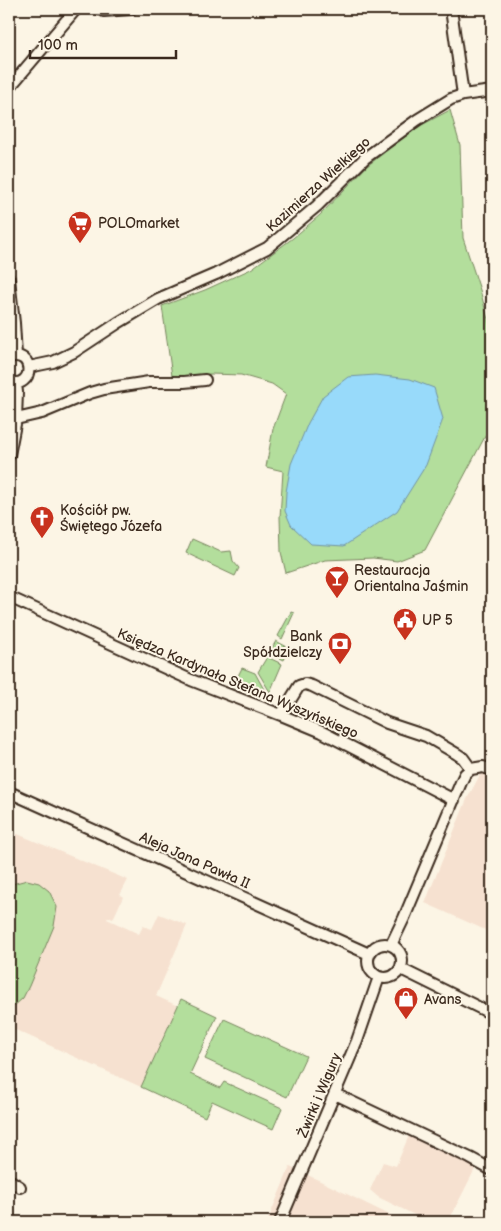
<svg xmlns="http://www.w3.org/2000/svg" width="501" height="1231" font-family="'Balsamiq Sans',sans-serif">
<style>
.built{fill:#f6e1d0}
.green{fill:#b3de9c;stroke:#77845d}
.water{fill:#98dafa;stroke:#7394a2}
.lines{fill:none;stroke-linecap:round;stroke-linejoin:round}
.street-casing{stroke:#3b2a1e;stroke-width:14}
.street{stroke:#fcf5e5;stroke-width:10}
.labels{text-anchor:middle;stroke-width:4;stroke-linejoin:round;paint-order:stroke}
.street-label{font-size:14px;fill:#3b2a1e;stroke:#fcf5e5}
.poi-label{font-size:14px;fill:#3b2a1e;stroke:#fcf5e5;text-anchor:start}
</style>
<rect width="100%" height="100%" fill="#fcf5e5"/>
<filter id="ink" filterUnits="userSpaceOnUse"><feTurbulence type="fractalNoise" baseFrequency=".02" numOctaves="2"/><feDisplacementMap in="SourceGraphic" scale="10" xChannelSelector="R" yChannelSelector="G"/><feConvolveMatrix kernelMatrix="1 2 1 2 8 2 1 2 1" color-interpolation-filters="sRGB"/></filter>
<g filter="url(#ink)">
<path class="built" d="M481,773L492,775V933L425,903L467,799Z
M15,833L128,880L120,895L123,897L113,919L108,917L107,919L139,934L143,926L152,929L159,914L187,925L156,996L178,1006L141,1087L9,1027V846Z
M410,1133L476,1167L448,1222H429L378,1197L370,1190L383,1162L396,1166Z
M290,1167L312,1177L404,1222H267Z"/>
<path class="green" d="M450,110L460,145L463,238L480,290L492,334V361L489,429L425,550L397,561L373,558L325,560L286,573L281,552L280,517L283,471L266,467L273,429L286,394L272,384L241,375L211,374L172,376L162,306L205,290L251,269L293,238L320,215L367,166L390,148L418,127Z
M192,539L221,552L231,551L233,561L239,568L235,576L186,553Z
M291,612L294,613L282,639L278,636Z
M276,641L289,648L284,660L269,653Z
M267,657L282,664L270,692L258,672Z
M242,668L255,673L267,695L262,698L233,686Z
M27,880L39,883L49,891L57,907L54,926L29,986L23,998L13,1007L9,1008V887L12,884Z
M181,999L217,1016L190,1074L220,1088L224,1082L282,1108L273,1129L212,1101L205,1117L141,1087Z
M224,1019L306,1056L287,1097L205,1059Z"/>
<path class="water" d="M375,375L410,379L434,388L443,419L426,465L397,511L344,546L311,544L291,525L285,511L286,492L291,464L308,423L323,396L348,377Z"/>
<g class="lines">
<defs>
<path id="street" d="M99,9L104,11L131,9
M451,9L463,95
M9,88L76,9
M9,279L14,323L16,355
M9,357C35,349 35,390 9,382
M29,367L53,362L74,352L118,323L158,299L216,274L267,248L317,206L365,158L417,120L451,99L463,95L492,91
M16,384L17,392L16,419
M9,455L16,419L42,413L90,393L104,389L149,382H184L205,380
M9,597L191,680L281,715L322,732L454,800
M281,715L299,686L305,684L312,686L387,723L426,736L457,754L463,758L471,769L483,767L492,770
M9,792L369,954
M368 961a17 17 0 1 1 34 0a17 17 0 1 1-34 0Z
M391,945L404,918L462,780L465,774L471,769
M401,969L492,1014
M335,1094L470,1158L492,1170
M9,1180L20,1187
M280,1222L357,1041L379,977"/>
</defs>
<use href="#street" class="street-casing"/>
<use href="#street" class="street"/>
</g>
</g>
<defs>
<symbol id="supermarket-pin" viewBox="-11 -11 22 30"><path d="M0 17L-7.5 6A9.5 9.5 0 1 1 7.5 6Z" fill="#c8321e" stroke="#fcf5e5"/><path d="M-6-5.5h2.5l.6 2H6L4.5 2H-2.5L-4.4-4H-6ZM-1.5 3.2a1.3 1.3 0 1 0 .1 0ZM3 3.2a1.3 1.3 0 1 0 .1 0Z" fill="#fff"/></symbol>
<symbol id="church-pin" viewBox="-11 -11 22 30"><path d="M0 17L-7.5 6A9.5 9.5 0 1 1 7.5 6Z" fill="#c8321e" stroke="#fcf5e5"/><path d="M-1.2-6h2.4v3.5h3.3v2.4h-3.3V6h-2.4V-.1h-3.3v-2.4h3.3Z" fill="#fff"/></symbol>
<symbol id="bar-pin" viewBox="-11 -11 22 30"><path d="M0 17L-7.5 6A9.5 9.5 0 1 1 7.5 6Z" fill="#c8321e" stroke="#fcf5e5"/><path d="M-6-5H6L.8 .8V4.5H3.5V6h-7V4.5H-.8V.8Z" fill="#fff"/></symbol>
<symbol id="civic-pin" viewBox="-11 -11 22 30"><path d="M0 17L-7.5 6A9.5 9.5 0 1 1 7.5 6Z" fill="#c8321e" stroke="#fcf5e5"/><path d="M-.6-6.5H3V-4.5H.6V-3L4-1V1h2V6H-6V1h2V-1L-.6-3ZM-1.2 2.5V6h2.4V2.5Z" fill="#fff"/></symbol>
<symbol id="bank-pin" viewBox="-11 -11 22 30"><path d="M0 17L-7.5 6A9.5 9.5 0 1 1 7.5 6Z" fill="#c8321e" stroke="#fcf5e5"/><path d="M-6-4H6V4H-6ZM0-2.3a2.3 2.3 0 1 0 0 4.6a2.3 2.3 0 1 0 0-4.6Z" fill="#fff"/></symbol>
<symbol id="shop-pin" viewBox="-11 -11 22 30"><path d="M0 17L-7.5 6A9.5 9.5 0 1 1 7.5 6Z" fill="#c8321e" stroke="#fcf5e5"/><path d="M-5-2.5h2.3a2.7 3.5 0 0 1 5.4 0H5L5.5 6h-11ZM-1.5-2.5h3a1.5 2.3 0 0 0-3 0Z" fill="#fff"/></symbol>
</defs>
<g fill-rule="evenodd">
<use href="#supermarket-pin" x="66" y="209" width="28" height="38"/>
<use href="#church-pin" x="28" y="504" width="28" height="38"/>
<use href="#bar-pin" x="323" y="564" width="28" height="38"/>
<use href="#civic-pin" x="391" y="606" width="28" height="38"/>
<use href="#bank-pin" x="326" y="630" width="28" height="38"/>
<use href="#shop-pin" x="392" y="985" width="28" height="38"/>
</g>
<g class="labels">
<g class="street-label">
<text transform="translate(318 184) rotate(-42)" y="5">Kazimierza Wielkiego</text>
<text transform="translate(238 683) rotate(23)" y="5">Księdza Kardynała Stefana Wyszyńskiego</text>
<text transform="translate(195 860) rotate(24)" y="5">Aleja Jana Pawła II</text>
<text transform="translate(319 1095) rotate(-67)" y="5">Żwirki i Wigury</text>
</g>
<g class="poi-label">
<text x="98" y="228">POLOmarket</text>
<text x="60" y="515">Kościół pw.<tspan x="60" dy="16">Świętego Józefa</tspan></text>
<text x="354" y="575">Restauracja<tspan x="354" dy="16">Orientalna Jaśmin</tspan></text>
<text x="422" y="625">UP 5</text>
<text x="322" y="641" text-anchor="end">Bank<tspan x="322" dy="16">Spółdzielczy</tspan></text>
<text x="424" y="1004">Avans</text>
</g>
</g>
<rect width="501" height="1231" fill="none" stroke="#fcf5e5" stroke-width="30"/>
<rect x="15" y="15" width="471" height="1201" fill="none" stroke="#3b2a1e" stroke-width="2" filter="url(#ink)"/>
<path d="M30 50v8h146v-8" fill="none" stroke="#3b2a1e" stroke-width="2.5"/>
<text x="38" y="50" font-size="15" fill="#3b2a1e" stroke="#fcf5e5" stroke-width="4" paint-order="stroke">100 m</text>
</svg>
